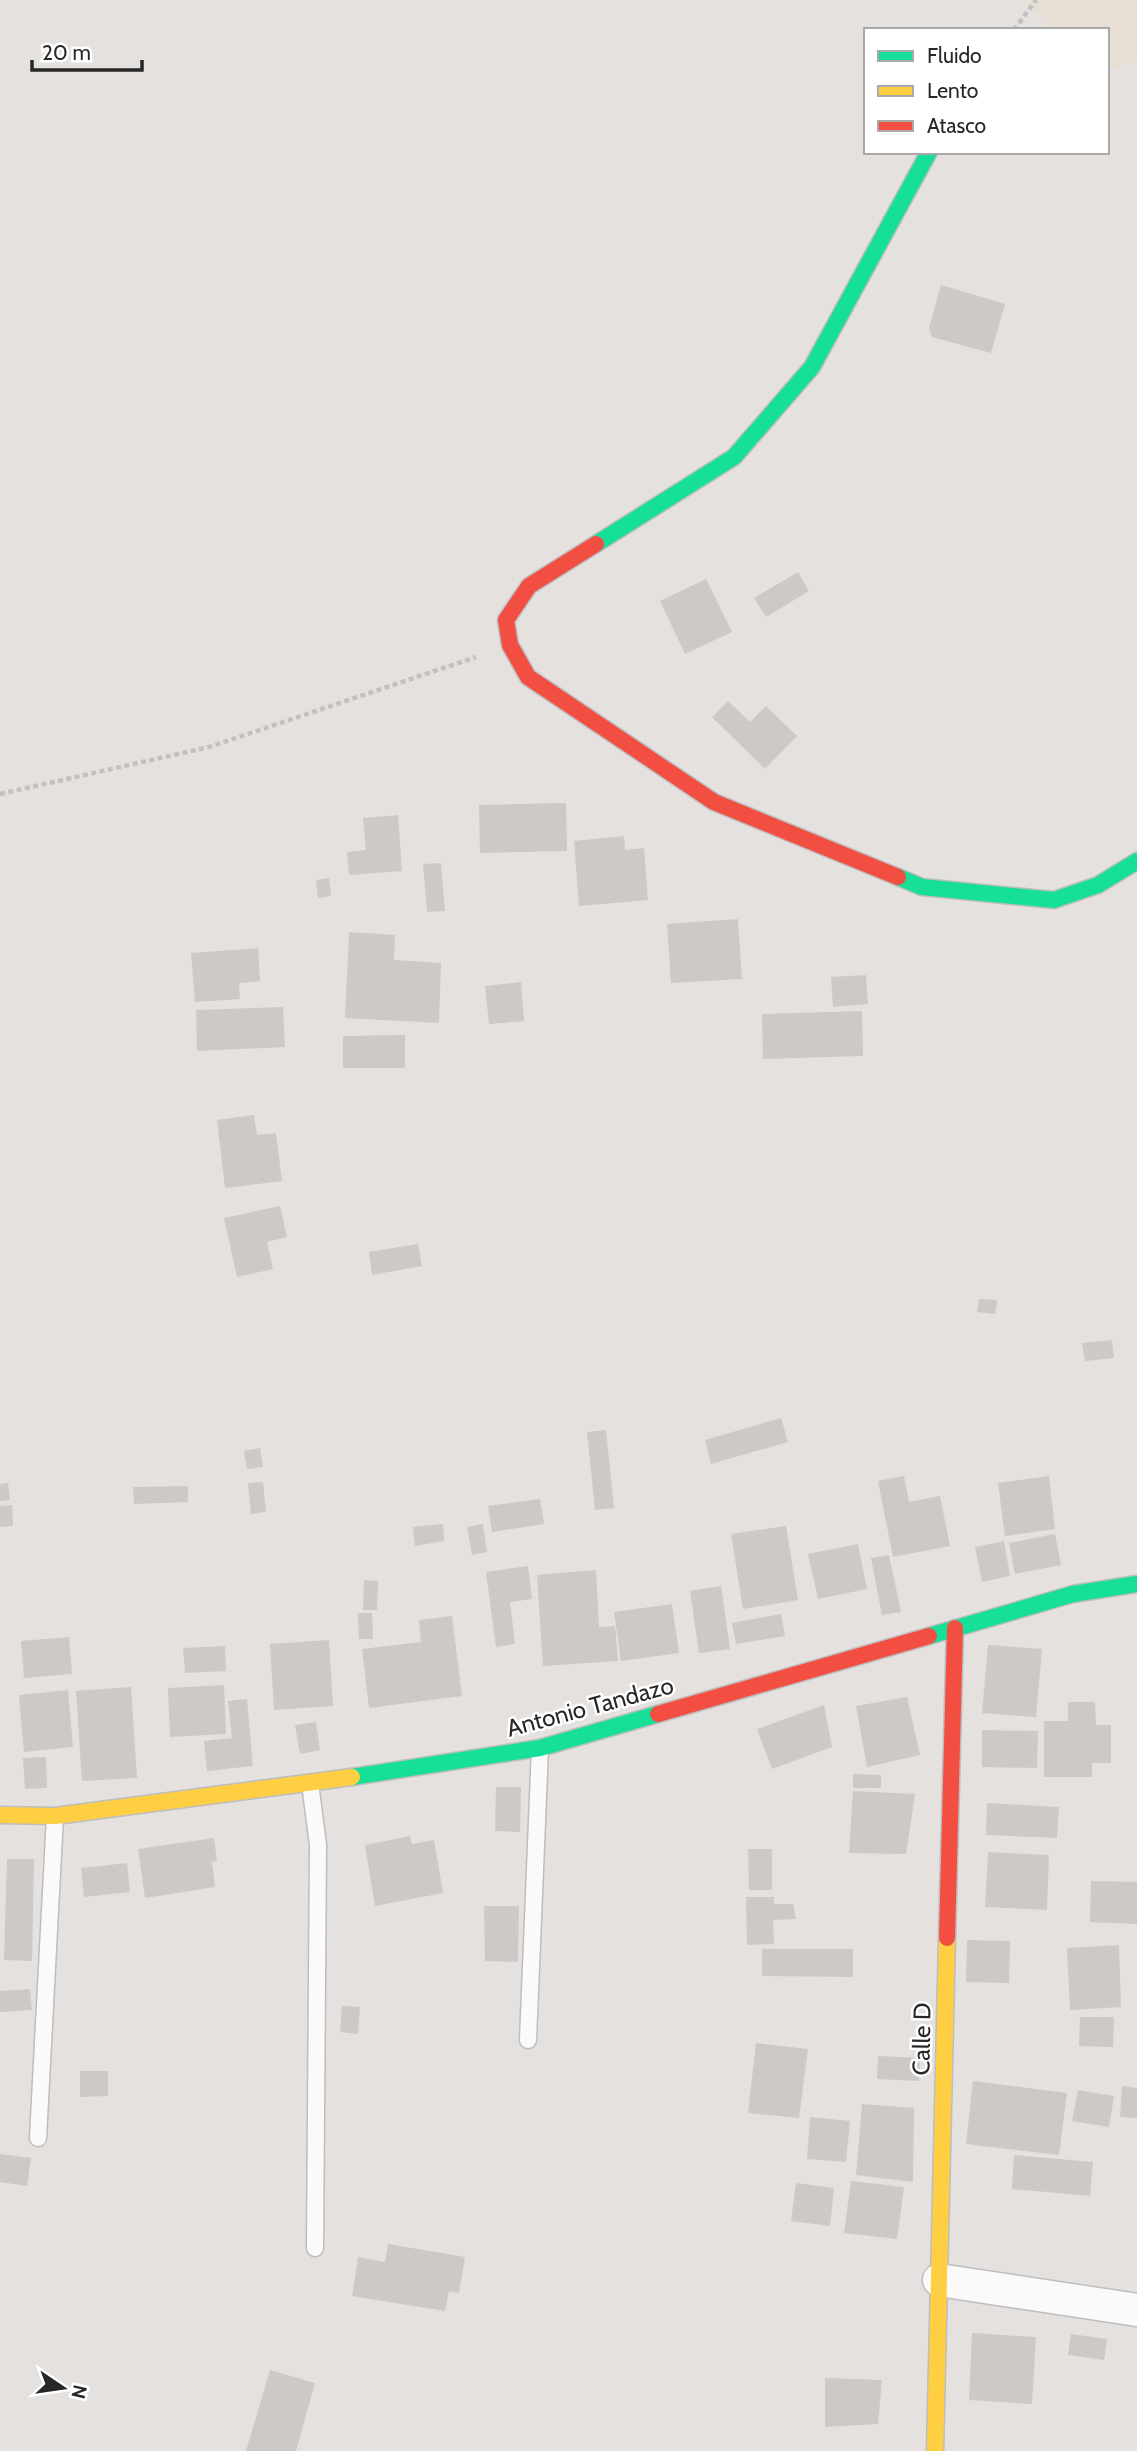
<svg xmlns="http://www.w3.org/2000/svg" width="1137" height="2451" font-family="Cabin,sans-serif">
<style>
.education{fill:#e7dfd3}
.building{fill:#ccc9c7}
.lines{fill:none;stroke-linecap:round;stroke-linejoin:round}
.lane-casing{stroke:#bebdbf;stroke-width:19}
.street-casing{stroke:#bebdbf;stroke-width:35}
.fast-casing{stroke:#bebdbf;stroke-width:19}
.slow-casing{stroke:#bebdbf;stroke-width:19}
.jam-casing{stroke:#bebdbf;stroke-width:19}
.path{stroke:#c2c1c1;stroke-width:4.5;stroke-dasharray:5 3.5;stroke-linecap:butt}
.lane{stroke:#fbfafa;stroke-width:16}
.street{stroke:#fbfafa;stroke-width:32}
.fast{stroke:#16e098;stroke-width:16}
.slow{stroke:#ffcf43;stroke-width:16}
.jam{stroke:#f24e42;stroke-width:16}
.labels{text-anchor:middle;stroke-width:5;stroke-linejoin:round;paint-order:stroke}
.street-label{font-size:24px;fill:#272727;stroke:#fff}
</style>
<rect width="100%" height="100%" fill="#e4e1de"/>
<path class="education" d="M1025,0H1137V59L1107,71V30H1055Z"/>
<path class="building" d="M941,285L1005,304L991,353L932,337L929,328Z
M798,572L809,591L766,617L754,598Z
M706,579L732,632L685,654L660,601Z
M728,701L750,722L766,706L797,736L765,769L712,717Z
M566,803L567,851L480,853L479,805Z
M398,815L402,871L349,875L347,852L366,850L363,818Z
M624,836L625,850L644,848L648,900L579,906L574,841Z
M441,863L445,911L427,912L423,864Z
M329,878L331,896L318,898L316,880Z
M738,919L742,979L671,983L667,924Z
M349,932L395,935L394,960L441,963L439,1023L345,1018Z
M258,948L260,981L239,983L240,999L195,1002L191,953Z
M866,975L868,1004L833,1007L831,977Z
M521,982L524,1021L489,1024L485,986Z
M283,1007L285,1047L197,1051L196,1010Z
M862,1011L863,1056L763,1059L762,1014Z
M405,1035V1068H343V1036Z
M254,1115L257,1135L276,1133L282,1181L225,1188L217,1120Z
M280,1206L287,1237L267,1242L273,1269L237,1277L224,1218Z
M418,1244L422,1266L372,1275L369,1252Z
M979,1299L997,1300L995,1314L977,1312Z
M1112,1340L1114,1358L1085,1361L1082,1343Z
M781,1418L788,1442L711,1464L705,1440Z
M606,1430L614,1508L595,1510L587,1432Z
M260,1448L263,1467L247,1469L244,1451Z
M904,1476L909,1502L940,1496L950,1546L893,1557L878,1481Z
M1049,1476L1055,1529L1005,1536L998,1483Z
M263,1482L266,1512L251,1514L248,1483Z
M8,1483L10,1500L0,1501V1484Z
M188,1486V1502L134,1504L133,1487Z
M540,1499L544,1524L492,1532L488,1506Z
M12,1505L13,1526L0,1527V1506Z
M443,1524L444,1541L415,1546L413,1527Z
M483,1524L487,1552L472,1555L467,1527Z
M786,1526L798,1600L743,1609L731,1534Z
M1055,1534L1061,1565L1015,1574L1009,1543Z
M1004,1541L1010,1576L982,1582L975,1547Z
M858,1544L867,1589L818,1599L808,1554Z
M889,1555L901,1612L882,1615L871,1558Z
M528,1566L532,1599L510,1602L515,1644L496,1647L486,1572Z
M596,1570L599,1627L615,1626L618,1661L543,1666L537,1575Z
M364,1580L378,1581L377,1610H363Z
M721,1586L730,1649L699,1653L690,1591Z
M672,1604L679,1653L621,1661L614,1612Z
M358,1613H372L373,1639H359Z
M781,1614L785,1636L736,1644L732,1623Z
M452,1616L462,1696L369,1708L362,1649L421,1642L419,1620Z
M69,1637L72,1674L24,1678L21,1641Z
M329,1640L333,1706L274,1710L270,1644Z
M988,1645L1042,1649L1036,1717L982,1713Z
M225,1646L226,1671L185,1673L183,1648Z
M224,1685L226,1734L170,1737L168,1688Z
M131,1687L137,1778L82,1781L76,1691Z
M68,1690L73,1747L24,1752L19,1695Z
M907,1697L920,1755L867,1767L856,1706Z
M247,1699L253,1766L207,1771L204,1741L232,1738L228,1701Z
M1068,1702H1095L1096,1725H1111V1763H1092V1777H1044V1721H1068Z
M824,1705L832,1747L772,1769L757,1729Z
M316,1722L320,1750L300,1754L295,1725Z
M982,1730L1038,1731L1037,1768L982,1767Z
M46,1757L47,1788L25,1789L23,1758Z
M853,1774L881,1775V1788H853Z
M496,1787H521L520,1832L495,1831Z
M853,1791L915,1794L906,1854L849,1853Z
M987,1803L1059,1807L1057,1838L986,1835Z
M410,1836L412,1844L434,1840L443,1893L375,1906L365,1845Z
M214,1838L217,1861L212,1862L215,1887L145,1898L138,1849Z
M748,1849H772V1890H749Z
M988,1852L1049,1855L1047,1910L985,1907Z
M7,1859H34L32,1961L4,1960Z
M127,1863L130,1892L84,1897L81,1868Z
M1091,1881L1137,1882V1924L1090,1922Z
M746,1897H774V1904H793L796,1919L773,1920L774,1944L747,1945Z
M484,1906H519L518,1962L485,1961Z
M967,1940L1010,1941L1009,1983L966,1982Z
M1119,1945L1121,2007L1070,2010L1067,1948Z
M762,1949H853V1977L762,1976Z
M30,1989L32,2010L0,2012V1991Z
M342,2006L360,2007L358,2034L340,2032Z
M1080,2017H1114L1113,2047L1079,2046Z
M756,2043L808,2049L799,2118L748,2113Z
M878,2056L920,2058L919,2081L877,2079Z
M80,2071H108V2096L80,2097Z
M973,2081L1067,2093L1059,2155L966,2144Z
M1122,2086L1137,2088V2118L1120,2117Z
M1078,2090L1114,2096L1109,2127L1072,2121Z
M862,2104L914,2108L913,2182L856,2175Z
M810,2117L850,2121L846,2162L807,2159Z
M0,2154L31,2158L27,2186L0,2182Z
M1014,2155L1093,2162L1090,2196L1012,2189Z
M851,2181L904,2187L897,2239L844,2233Z
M796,2183L834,2188L830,2226L791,2221Z
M388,2244L465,2257L459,2293L449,2291L445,2311L352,2296L358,2257L385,2262Z
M972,2333L1036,2337L1032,2404L969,2400Z
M1071,2334L1107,2339L1104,2360L1068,2355Z
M270,2370L315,2383L296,2451H246Z
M825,2378L882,2380L878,2424L825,2427Z"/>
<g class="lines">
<defs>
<path id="lane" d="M310,1783L318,1845L315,2248
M528,2040L540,1748
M38,2138L55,1816"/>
<path id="street" d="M939,2280L1137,2310"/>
<path id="fast" d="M596,544L734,457L812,367L929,152
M898,877L922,887L1054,900L1098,885L1137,861
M929,1636L1073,1594L1137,1584
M352,1777L540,1748L658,1714"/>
<path id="slow" d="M0,1815L55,1816L352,1777
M935,2451L947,1938"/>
<path id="jam" d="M596,544L529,586L506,620L510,645L528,677L714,802L898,877
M658,1714L929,1636
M947,1938L955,1628"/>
</defs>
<use href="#lane" class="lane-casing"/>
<use href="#street" class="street-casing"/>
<use href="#fast" class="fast-casing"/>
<use href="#slow" class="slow-casing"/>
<use href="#jam" class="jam-casing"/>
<path class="path" d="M1014,30L1036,0
M0,794L209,747L476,657"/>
<use href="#lane" class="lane"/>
<use href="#street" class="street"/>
<use href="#fast" class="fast"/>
<use href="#slow" class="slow"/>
<use href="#jam" class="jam"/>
</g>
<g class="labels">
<g class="street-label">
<text transform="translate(590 1707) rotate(-15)" y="8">Antonio Tandazo</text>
<text transform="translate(922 2039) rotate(-89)" y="8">Calle D</text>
</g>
</g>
<rect x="864" y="28" width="245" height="126" fill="#ffffff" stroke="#a9a9a9" stroke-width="2"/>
<rect x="878" y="51" width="35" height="10" fill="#16e098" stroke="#a9a9a9" stroke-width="2"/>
<text x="927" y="63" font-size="21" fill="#272727">Fluido</text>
<rect x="878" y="86" width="35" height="10" fill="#ffcf43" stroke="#a9a9a9" stroke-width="2"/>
<text x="927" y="98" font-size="21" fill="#272727">Lento</text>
<rect x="878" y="121" width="35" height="10" fill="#f24e42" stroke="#a9a9a9" stroke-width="2"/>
<text x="927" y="133" font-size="21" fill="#272727">Atasco</text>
<g transform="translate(63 2388) rotate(103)" stroke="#ffffff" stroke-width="5" paint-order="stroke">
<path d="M0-5L12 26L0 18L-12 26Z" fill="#272727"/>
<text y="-10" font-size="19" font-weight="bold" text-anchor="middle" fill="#272727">N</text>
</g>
<path d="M32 60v10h110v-10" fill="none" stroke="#272727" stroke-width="3.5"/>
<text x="42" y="60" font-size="21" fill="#272727" stroke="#ffffff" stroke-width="5" paint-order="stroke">20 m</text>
</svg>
